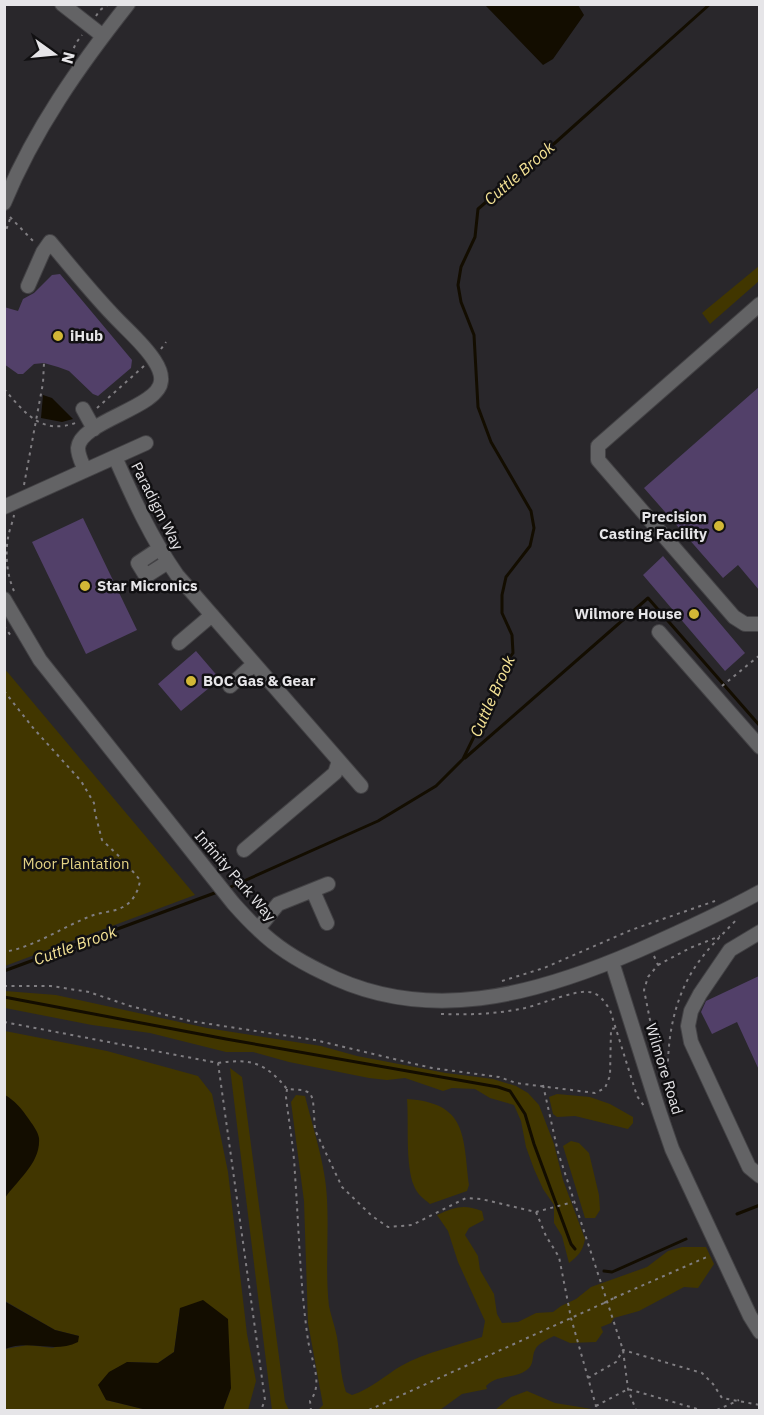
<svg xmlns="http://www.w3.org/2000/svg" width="764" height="1415" font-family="'IBM Plex Sans',sans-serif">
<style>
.green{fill:#413600}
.water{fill:#130d00}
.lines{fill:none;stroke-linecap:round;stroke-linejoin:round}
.stream{stroke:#130d00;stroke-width:3}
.building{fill:#524069}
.minor-casing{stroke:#434245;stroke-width:16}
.path{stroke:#807e82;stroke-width:2;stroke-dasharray:3 4.5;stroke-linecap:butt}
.minor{stroke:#636365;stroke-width:14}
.path-bridge{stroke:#807e82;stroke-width:2;stroke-dasharray:3 4.5;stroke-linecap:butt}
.poi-dot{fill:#d2b736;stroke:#111012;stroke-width:2}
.labels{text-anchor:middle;stroke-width:5;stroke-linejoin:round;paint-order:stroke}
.poi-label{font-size:15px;font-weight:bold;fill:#e6e5e8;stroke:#111012;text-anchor:start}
.street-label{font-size:15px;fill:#e6e5e8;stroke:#111012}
.park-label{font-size:15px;fill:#e4d385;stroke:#111012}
.water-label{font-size:16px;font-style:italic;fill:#f6e496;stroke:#111012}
</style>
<rect width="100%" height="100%" fill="#29272b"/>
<path class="green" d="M759,266V281L710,324L702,313Z
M4,668L195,895L5,966H4Z
M5,991L56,995L207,1028L321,1046L357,1056L446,1073L493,1079L516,1086L528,1093L539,1105L554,1144L563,1180L585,1239C583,1251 578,1256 569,1263L562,1236L554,1223V1205L543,1189L534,1169L526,1147L521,1121L514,1105L490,1098L475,1089L452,1088L443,1091L405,1078L387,1080L369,1078L289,1062L253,1052H226L150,1033L92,1025L5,1008Z
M5,1031L107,1051L198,1076L212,1094L228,1172L247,1334L256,1381L248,1410H223L231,1388L180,1308L174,1352L158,1363L127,1362L106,1400L147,1410H5V1349L28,1345L53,1348L79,1336L55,1330L5,1301L4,1198L9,1192V1098L5,1095Z
M230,1068L242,1077L285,1402L289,1410H272Z
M557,1094L590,1097L610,1104L633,1117V1123L628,1129L575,1116L557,1117L553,1114L549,1097Z
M296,1095L305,1096C313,1128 326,1167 327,1199C329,1235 325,1270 329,1306C331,1316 335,1327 337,1337C340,1356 340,1374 346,1392L352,1395C371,1389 384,1376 401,1366C426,1352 456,1346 482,1337L485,1321L458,1262L448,1231L437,1215C456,1207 463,1204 482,1211L484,1220L469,1228L465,1235L478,1256L480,1270L494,1294L497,1314L502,1323L518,1322L536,1313L553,1312L561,1306L576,1299L591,1287L647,1267L668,1251L682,1247H706L714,1264L698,1288L684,1287L639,1311L614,1318L611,1323L601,1327L603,1332L596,1342L570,1343L554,1336C548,1339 537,1344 535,1350C532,1355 534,1363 529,1368C517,1380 498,1373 486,1386L487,1389L462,1394L440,1410H318L323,1405L308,1323L304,1201L291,1102Z
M407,1099C467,1103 463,1135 469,1185L467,1191L430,1204C424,1199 417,1194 414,1186C405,1164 409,1123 407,1099Z
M571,1141L579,1143L589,1153L599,1195L600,1210L595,1218H585L563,1146Z
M527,1391L555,1403L598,1410H495L511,1397Z"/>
<path class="water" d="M485,5H578L584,15L553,59L543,65Z
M43,395L52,398L73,419L62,422L41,418Z
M5,1095C14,1100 22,1109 28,1118C32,1124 38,1131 39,1138C41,1163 17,1180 5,1198Z
M203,1300L228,1319L231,1388L223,1410H147L106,1400L98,1385L109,1372L127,1362L158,1363L174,1352L180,1308Z
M4,1301L55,1330L79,1336L78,1342C54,1354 29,1339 5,1349Z"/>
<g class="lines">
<path class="stream" d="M465,758L648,598L760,726
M226,889L378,821L436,786L463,759L486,712L497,676L513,653L512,635L502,613V595L506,577L530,546L534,528L531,511L491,442L478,407L474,335L461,302L458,285L461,267L475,237L478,209L556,142L710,4
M4,971L220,891
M4,997L226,1039L498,1087L510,1091L525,1114L534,1144L571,1244L575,1249
M737,1214L760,1205
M604,1271L612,1272L686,1239"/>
</g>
<path class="building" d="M60,274L132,360L131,368L98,396L93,394L69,371L58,367L44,363L34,364L23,374H18L4,364V307L18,311L23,299L34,293L52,275Z
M759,387V590L738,565L723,578L644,488Z
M83,518L137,630L86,654L32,542Z
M663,556L745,653L725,671L643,575Z
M196,651L220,679L181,711L158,684Z
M759,976V1070L737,1022L712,1034L701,1012L706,1001Z"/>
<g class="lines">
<defs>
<path id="minor" d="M62,4L103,36
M4,203C34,130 79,66 128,4
M28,286L43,252L50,242C71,267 91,292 113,315C126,329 144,344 154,360C158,366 162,373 161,381C159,408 80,421 78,448C78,456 82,463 85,470
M760,304L598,446V460L734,617L745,624H760
M83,409L94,429
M115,457C133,498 151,538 177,575L361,786
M4,507L146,443
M159,549L138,563L146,576L168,562
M4,599L40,660L233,903C241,912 249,921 258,929C276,947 299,961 322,972C426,1026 535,995 637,951C678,933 720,914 760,892
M659,632L760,747
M179,643L212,615
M230,686L254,664
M244,850L321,785L335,773L339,761
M313,891L327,923
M258,929L278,904L328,884
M760,932L730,950L700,994L691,1011L688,1026L691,1042L749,1167L760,1176
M612,962L659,1111L672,1149L750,1316L760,1332"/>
</defs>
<use href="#minor" class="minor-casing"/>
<path class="path" d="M96,16L100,10L109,4
M68,62L76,43L82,35
M10,217L35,243
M4,236L10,219
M161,349L166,342
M4,389C26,414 42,436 78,422
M97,408L144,366
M24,485L43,383L44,363
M14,591C7,575 5,555 8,538C9,530 13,522 14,515
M4,626L11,636
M722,686L760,655
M4,691L34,729L81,781L94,803L95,813L102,840L124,861L140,880C139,890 133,902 123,907C114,912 101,912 91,916C62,927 35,947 4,952
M654,956L658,965L648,977L644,990L658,1060L666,1070
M658,965L690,948L720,936
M502,981L544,968L631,930L715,901
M4,986H51L89,992L130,1006L190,1021L315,1040L432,1068L499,1077L516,1083L595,1093L605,1088L610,1076L611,1029L616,1028
M441,1014C469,1015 498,1014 525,1008C542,1004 574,990 589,992C599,993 605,1002 610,1010L637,1096L644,1106
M4,1022L218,1063L265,1400L261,1410
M218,1063C251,1058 266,1063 287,1089L303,1090L310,1093L313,1100L315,1130L342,1187L372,1216L388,1227L412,1225L466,1198L481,1199L536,1212L573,1202
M543,1085L558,1152L623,1350L628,1389L636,1410
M287,1089L286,1097C289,1123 294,1149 295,1175C299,1230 300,1285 308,1340C311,1360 324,1384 310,1401L311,1410
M669,1099C665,1051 670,1000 700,960C711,945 725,932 738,918
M536,1212L546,1236L559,1257L571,1318L596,1406L595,1410
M614,1298L709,1256
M588,1378L616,1362L623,1350L702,1373L713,1384L722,1398L760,1405
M596,1406L628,1389L701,1410
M369,1410L604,1303
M717,1410L739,1400"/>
<use href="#minor" class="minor"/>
<path class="path-bridge" d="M604,1303L614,1298"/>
</g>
<g class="poi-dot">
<circle cx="58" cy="336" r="6"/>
<circle cx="719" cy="526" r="6"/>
<circle cx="85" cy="586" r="6"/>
<circle cx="694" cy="614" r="6"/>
<circle cx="191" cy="681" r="6"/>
</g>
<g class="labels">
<g class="poi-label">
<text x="70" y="341">iHub</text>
<text x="707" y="522" text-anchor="end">Precision<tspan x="707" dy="17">Casting Facility</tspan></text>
<text x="97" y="591">Star Micronics</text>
<text x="682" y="619" text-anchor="end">Wilmore House</text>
<text x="203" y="686">BOC Gas &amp; Gear</text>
</g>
<g class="street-label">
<text transform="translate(157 506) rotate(63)" y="5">Paradigm Way</text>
<text transform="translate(235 876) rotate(49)" y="5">Infinity Park Way</text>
<text transform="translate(664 1069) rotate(73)" y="5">Wilmore Road</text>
</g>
<g class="park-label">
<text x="76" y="869">Moor Plantation</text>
</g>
<g class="water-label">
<text transform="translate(519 173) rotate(-41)" y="6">Cuttle Brook</text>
<text transform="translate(492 696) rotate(-66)" y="6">Cuttle Brook</text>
<text transform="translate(75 945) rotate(-20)" y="6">Cuttle Brook</text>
</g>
</g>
<rect width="764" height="1415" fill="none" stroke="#e6e5e8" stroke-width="12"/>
<g transform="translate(54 54) rotate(105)" stroke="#111012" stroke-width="4.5" paint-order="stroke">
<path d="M0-4.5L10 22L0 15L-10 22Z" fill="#e6e5e8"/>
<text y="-9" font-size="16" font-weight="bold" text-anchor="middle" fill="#e6e5e8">N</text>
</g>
</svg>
